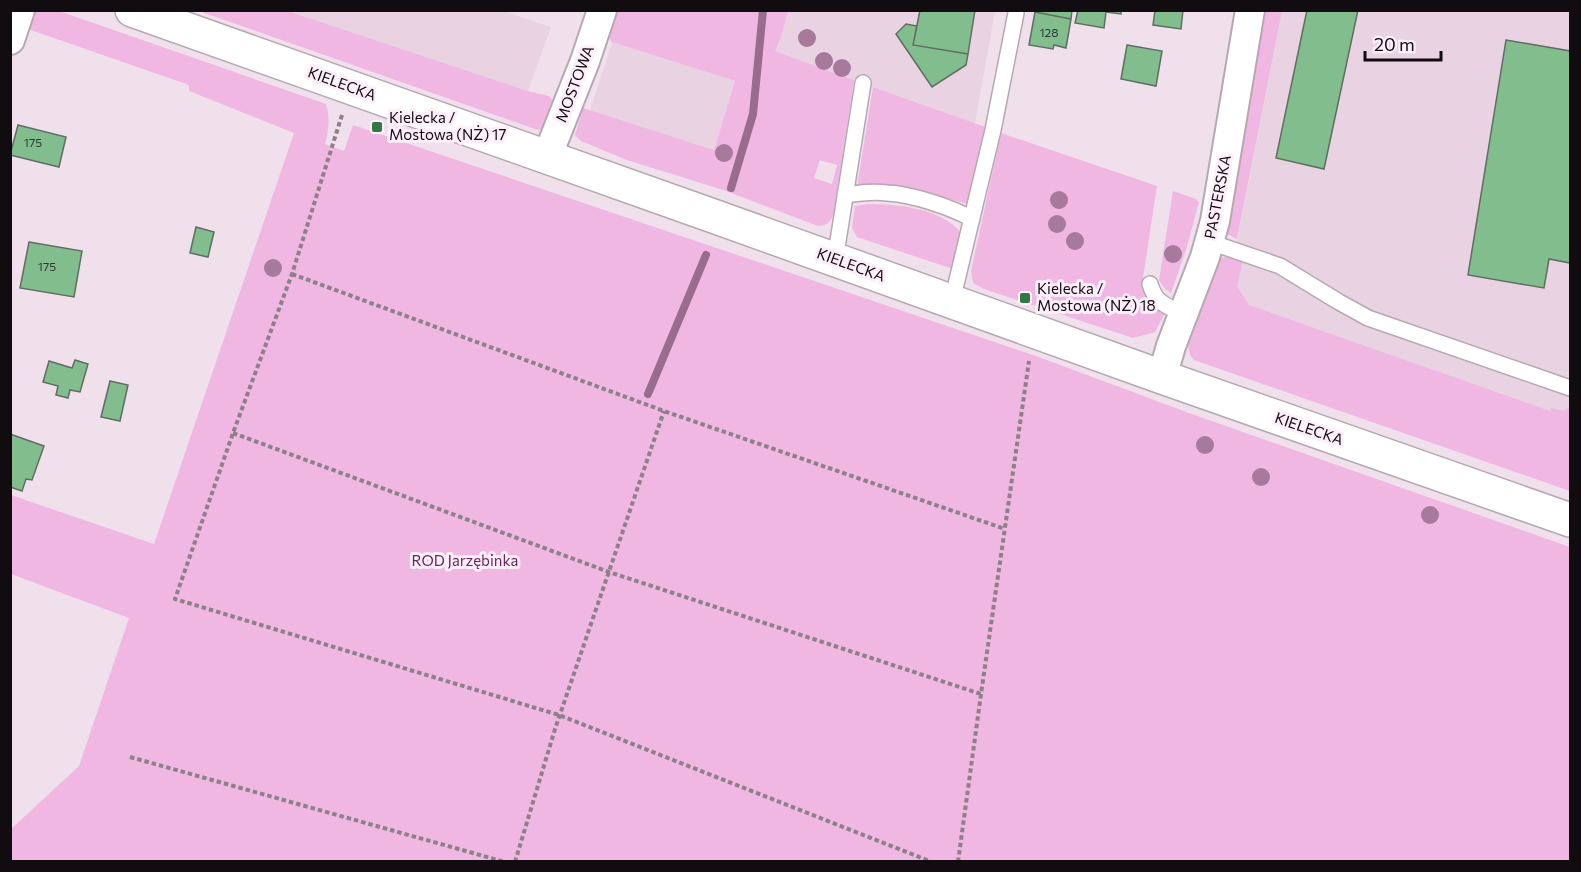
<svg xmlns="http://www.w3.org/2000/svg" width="1581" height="872" font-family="Commissioner,sans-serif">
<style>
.built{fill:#e9d3e3}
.green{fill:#f0b7e2;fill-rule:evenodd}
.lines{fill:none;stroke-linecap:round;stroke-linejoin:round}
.stream{stroke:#976c8d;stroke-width:8}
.building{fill:#82bd8e;stroke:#616d63;stroke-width:1.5}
.lane-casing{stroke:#b6a8b2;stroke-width:18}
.street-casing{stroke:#b6a8b2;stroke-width:32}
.secondary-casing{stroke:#b6a8b2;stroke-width:36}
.path{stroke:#8c8189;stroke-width:4;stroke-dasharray:4.5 3;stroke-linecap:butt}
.lane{stroke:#fff;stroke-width:15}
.street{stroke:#fff;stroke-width:28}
.secondary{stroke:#fff;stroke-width:33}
.tree{fill:#a6799d}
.poi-dot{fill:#307844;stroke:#fdeef9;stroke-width:2}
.labels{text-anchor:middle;stroke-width:6;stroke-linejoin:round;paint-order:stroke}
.number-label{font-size:12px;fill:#2d3830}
.street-label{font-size:15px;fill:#110c10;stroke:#fdeef9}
.poi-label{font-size:15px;fill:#110c10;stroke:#fdeef9;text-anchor:start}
.park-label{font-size:15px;fill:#6a245d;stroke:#fdeef9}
</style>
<rect width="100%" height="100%" fill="#f0e0ec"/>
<path class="built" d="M288,11H504L551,27L528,91Z
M779,11H995L975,124L775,51Z
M1282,11H1570V428L1243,313L1228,288Z
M612,42L735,81L714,150L590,111Z"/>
<path class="green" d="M32,11H59L326,104C330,117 329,130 325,144L344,151L353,125L1036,356L1189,413L1570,547V861L11,862V829L79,766L129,618L11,574V495L154,544L294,133L189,91V85L25,28Z
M199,11H288L528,91L549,96L554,102L543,129L538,130Z
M615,11H788L781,37L775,51L854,80L833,216C829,224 826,225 818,226L723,190L627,160L581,141L575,135L583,108L714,150L735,81L612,42L607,36ZM820,160L837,165L832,184L814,178Z
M1258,11H1282L1237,239L1225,233Z
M873,87L988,128L968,204L904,187H857Z
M1001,133L1157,186L1142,284C1145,299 1152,306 1165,313L1155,332L1133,338L984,289L973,283L971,271Z
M1173,191L1196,199L1199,202L1186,250L1171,293L1166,290L1159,280Z
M868,204C897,204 942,208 961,233L953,269L857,237L852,228L855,206Z
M1225,257H1234L1243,261L1237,286L1249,305L1550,411L1551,408L1565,411L1566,408L1570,409V491L1194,360L1190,355L1187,339L1219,259Z"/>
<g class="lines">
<path class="stream" d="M731,188L753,114L763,10
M648,394L706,255"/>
</g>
<path class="building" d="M920,10H975L968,54L913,45Z
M1035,10H1072L1071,19L1035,12Z
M1078,10H1121V14L1106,12L1104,28L1075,23Z
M1155,10H1183L1181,29L1153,25Z
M1307,10H1358L1324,169L1276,158Z
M1035,12L1071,19L1066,48L1054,45L1053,49L1029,45Z
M906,24L917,26L913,45L968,54L966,65L932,87L896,34Z
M1506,40L1570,51V263L1549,259L1544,288L1468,275Z
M1127,45L1162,51L1156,86L1121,79Z
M18,125L66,137L59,167L10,155Z
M196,227L214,232L208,257L190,253Z
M29,242L82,251L74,297L20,288Z
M75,360L88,364L80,392L70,390L68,398L56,395L58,386L43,382L49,361L72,368Z
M110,381L128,385L120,421L101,417Z
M10,434L44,446L32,480L26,479L22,491L10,487Z"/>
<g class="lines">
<defs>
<path id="lane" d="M845,195C859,193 873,191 887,193C911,194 951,207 972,219
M1210,242L1280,266L1339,302L1368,318L1570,388
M835,260L863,83
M1150,284C1156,304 1166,305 1183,314
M952,301L993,130L1016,13"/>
<path id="street" d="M10,40L20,10
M547,157L585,61L602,10
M1162,377L1171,346L1205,257L1215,221L1250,10"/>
<path id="secondary" d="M132,10L716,217L1162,377L1570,520"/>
</defs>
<use href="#lane" class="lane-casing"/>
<use href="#street" class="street-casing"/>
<use href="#secondary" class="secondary-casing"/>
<path class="path" d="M342,115L292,274L233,433L175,599L559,715L932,862
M292,274L664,411L1005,529
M233,433L609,572L981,694
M130,757L505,862
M515,862L555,729L664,411
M958,862L981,694L1029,361"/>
<use href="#lane" class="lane"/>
<use href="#street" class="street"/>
<use href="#secondary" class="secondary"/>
</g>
<g class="tree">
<circle cx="807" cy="38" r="9"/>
<circle cx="824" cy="61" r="9"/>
<circle cx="842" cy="68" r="9"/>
<circle cx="724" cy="153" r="9"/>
<circle cx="1059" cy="200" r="9"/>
<circle cx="1057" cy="224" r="9"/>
<circle cx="1075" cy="241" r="9"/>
<circle cx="1173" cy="254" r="9"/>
<circle cx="273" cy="268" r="9"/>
<circle cx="1205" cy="445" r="9"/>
<circle cx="1261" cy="477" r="9"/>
<circle cx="1430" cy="515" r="9"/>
</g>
<g class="poi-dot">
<rect x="371" y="121" width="12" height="12" rx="3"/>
<rect x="1019" y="292" width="12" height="12" rx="3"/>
</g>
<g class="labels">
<g class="number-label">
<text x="1049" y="37">128</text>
<text x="33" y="147">175</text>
<text x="47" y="271">175</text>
</g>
<g class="street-label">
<text transform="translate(342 84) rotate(20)" y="5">KIELECKA</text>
<text transform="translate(575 84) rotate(-69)" y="5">MOSTOWA</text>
<text transform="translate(1218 197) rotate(-79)" y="5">PASTERSKA</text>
<text transform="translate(851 265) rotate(20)" y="5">KIELECKA</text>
<text transform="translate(1309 429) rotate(19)" y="5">KIELECKA</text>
</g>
<g class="poi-label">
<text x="389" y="123">Kielecka /<tspan x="389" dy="17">Mostowa (NŻ) 17</tspan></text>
<text x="1037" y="294">Kielecka /<tspan x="1037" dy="17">Mostowa (NŻ) 18</tspan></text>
</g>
<g class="park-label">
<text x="465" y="566">ROD Jarzębinka</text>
</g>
</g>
<rect width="1581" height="872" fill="none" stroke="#110c10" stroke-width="24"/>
<path d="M1365 51v9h76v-9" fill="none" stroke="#110c10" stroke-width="3"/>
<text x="1374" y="51" font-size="18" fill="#110c10" stroke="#fdeef9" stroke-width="4.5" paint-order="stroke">20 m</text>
</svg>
